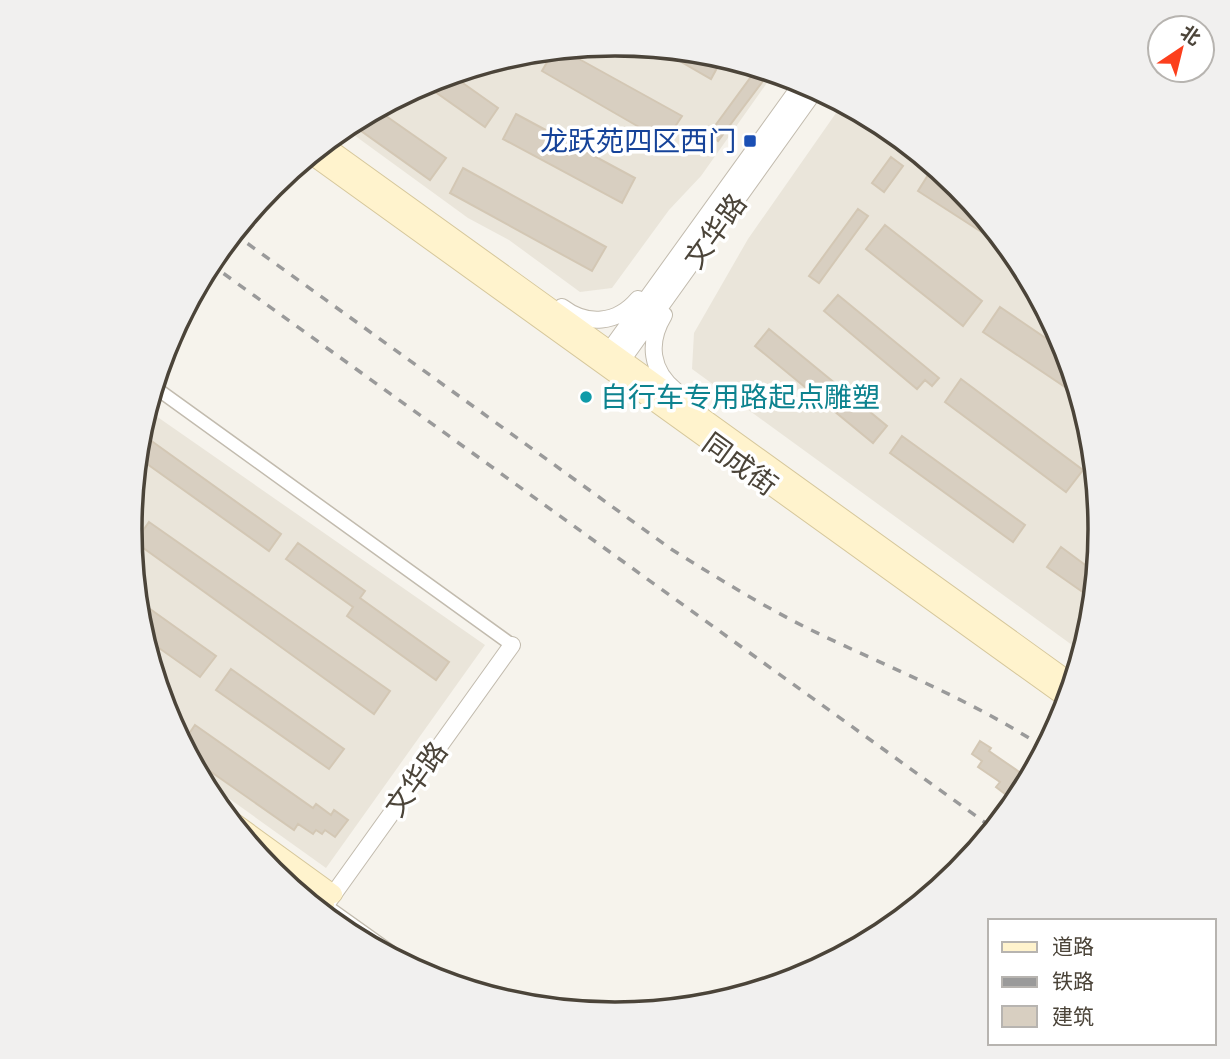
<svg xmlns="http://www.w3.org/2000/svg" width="1230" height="1059" font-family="'Alegreya Sans','Noto Sans SC',sans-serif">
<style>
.residential{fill:#eae5da}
.building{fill:#d8cfc1;stroke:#d3c7b4;stroke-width:2}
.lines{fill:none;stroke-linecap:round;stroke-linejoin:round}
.minor-casing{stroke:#c2bbae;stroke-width:15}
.tertiary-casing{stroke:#c2bbae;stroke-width:18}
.secondary-casing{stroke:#d6c79b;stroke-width:20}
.minor{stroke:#fff;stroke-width:12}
.tertiary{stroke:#fff;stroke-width:16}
.secondary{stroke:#fff3cd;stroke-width:18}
.rail{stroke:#9a9a9a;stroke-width:3.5;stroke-dasharray:9 9;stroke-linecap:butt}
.transit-dot{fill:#1a4fb4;stroke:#fff;stroke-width:2.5}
.culture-dot{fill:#0f9aa8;stroke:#fff;stroke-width:2.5}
.labels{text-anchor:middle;stroke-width:7;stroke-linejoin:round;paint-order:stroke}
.transit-label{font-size:28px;fill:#164399;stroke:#fff;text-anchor:end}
.street-label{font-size:28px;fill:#4b4439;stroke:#fff}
.culture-label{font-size:28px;fill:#0d838f;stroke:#fff;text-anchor:start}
.rim{fill:none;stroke:#4b4439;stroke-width:3.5}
</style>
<rect width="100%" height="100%" fill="#f6f3ec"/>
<path class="residential" d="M615,44L710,53L774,73L701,176L669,210L612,288L580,292L509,240L468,218L343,127L429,81L521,53Z
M843,103L885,126L959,186L1019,260L1064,344L1091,435L1101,530L1091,625L1083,653L692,369L694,333L748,239Z
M146,409L485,645L326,868L199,777L166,715L139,624L129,529L139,434Z"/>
<path class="building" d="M657,48L710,53L723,57L711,79Z
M561,49L682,116L665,142L542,71L554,50Z
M756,70L766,77L718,141L709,134Z
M450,74L498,108L485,127L424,84Z
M376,109L446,158L430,180L350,123Z
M516,114L635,178L622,203L503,139Z
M891,157L903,166L884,192L872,183Z
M463,168L606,247L592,271L450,193Z
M930,172L965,194L1009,248L1008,249L918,191Z
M858,209L868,216L819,283L809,276Z
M885,225L982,301L963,326L866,249Z
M838,295L939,378L932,386L925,380L917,389L824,311Z
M1000,307L1066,352L1080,397L983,332Z
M769,329L887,426L873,443L755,346Z
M961,379L1083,470L1066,492L945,402Z
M139,432L281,534L269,551L136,456Z
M902,436L1025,525L1013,542L890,453Z
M149,522L390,691L374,714L135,542Z
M298,543L365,591L360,598L449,662L436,680L347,616L353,607L286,559Z
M1061,547L1096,573L1094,600L1047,567Z
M136,599L216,656L200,677L142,636Z
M231,669L344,749L329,769L216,690Z
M162,701L180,714L172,726L166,715Z
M195,725L313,808L316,804L331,815L334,810L348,820L335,837L325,830L322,834L316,830L313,834L298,824L294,830L187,755L182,744Z
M980,741L991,748L989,751L1028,778L1016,795L1012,792L1009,797L996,787L1000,782L978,767L982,761L972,754Z"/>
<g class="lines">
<defs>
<path id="minor" d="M153,386L512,645
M325,905L426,977"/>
<path id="tertiary" d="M562,307C587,326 617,324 638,299
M664,315C647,343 651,371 676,391
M602,361L803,82
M615,370L816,89
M320,913L512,645"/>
<path id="secondary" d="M323,144L1073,684
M310,154L1069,700
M224,815L333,894
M258,856L325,905"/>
</defs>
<use href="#minor" class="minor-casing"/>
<use href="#tertiary" class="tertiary-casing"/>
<use href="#secondary" class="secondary-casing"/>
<use href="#minor" class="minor"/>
<use href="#tertiary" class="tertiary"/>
<use href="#secondary" class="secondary"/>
<path class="rail" d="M233,233L671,549C716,577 761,605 809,629C889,668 971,699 1046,749
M209,263L994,829"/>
</g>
<rect class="transit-dot" x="743" y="134" width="14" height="14" rx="3.5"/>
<circle class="culture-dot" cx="586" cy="397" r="7"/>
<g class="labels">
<g class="transit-label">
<text x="736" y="151">龙跃苑四区西门</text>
</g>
<g class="street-label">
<text transform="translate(715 231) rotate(-54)" y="10">文华路</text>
<text transform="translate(740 464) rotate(36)" y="10">同成街</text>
<text transform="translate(416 779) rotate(-54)" y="10">文华路</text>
</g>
<g class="culture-label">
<text x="600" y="407">自行车专用路起点雕塑</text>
</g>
</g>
<path d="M0 0H1230V1059H0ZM142 529a473 473 0 1 1 946 0a473 473 0 1 1-946 0Z" fill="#f1f0ef" fill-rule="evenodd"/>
<path class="rim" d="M142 529a473 473 0 1 1 946 0a473 473 0 1 1-946 0Z"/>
<rect x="988" y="919" width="228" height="126" fill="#ffffff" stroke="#b7b4b0" stroke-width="2"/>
<rect x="1002" y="942" width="35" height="10" fill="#fff3cd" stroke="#b7b4b0" stroke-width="2"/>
<text x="1052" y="954" font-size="21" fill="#4b4439">道路</text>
<rect x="1002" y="977" width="35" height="10" fill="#9a9a9a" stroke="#b7b4b0" stroke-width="2"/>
<text x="1052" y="989" font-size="21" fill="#4b4439">铁路</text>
<rect x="1002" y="1006" width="35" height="21" fill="#d8cfc1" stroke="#b7b4b0" stroke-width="2"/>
<text x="1052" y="1024" font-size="21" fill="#4b4439">建筑</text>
<g transform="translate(1181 49) rotate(35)"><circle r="33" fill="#ffffff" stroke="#b7b4b0" stroke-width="2"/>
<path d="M0-5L12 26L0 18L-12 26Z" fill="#fc3f1d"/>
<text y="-10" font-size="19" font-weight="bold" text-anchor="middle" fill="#4b4439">北</text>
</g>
</svg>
